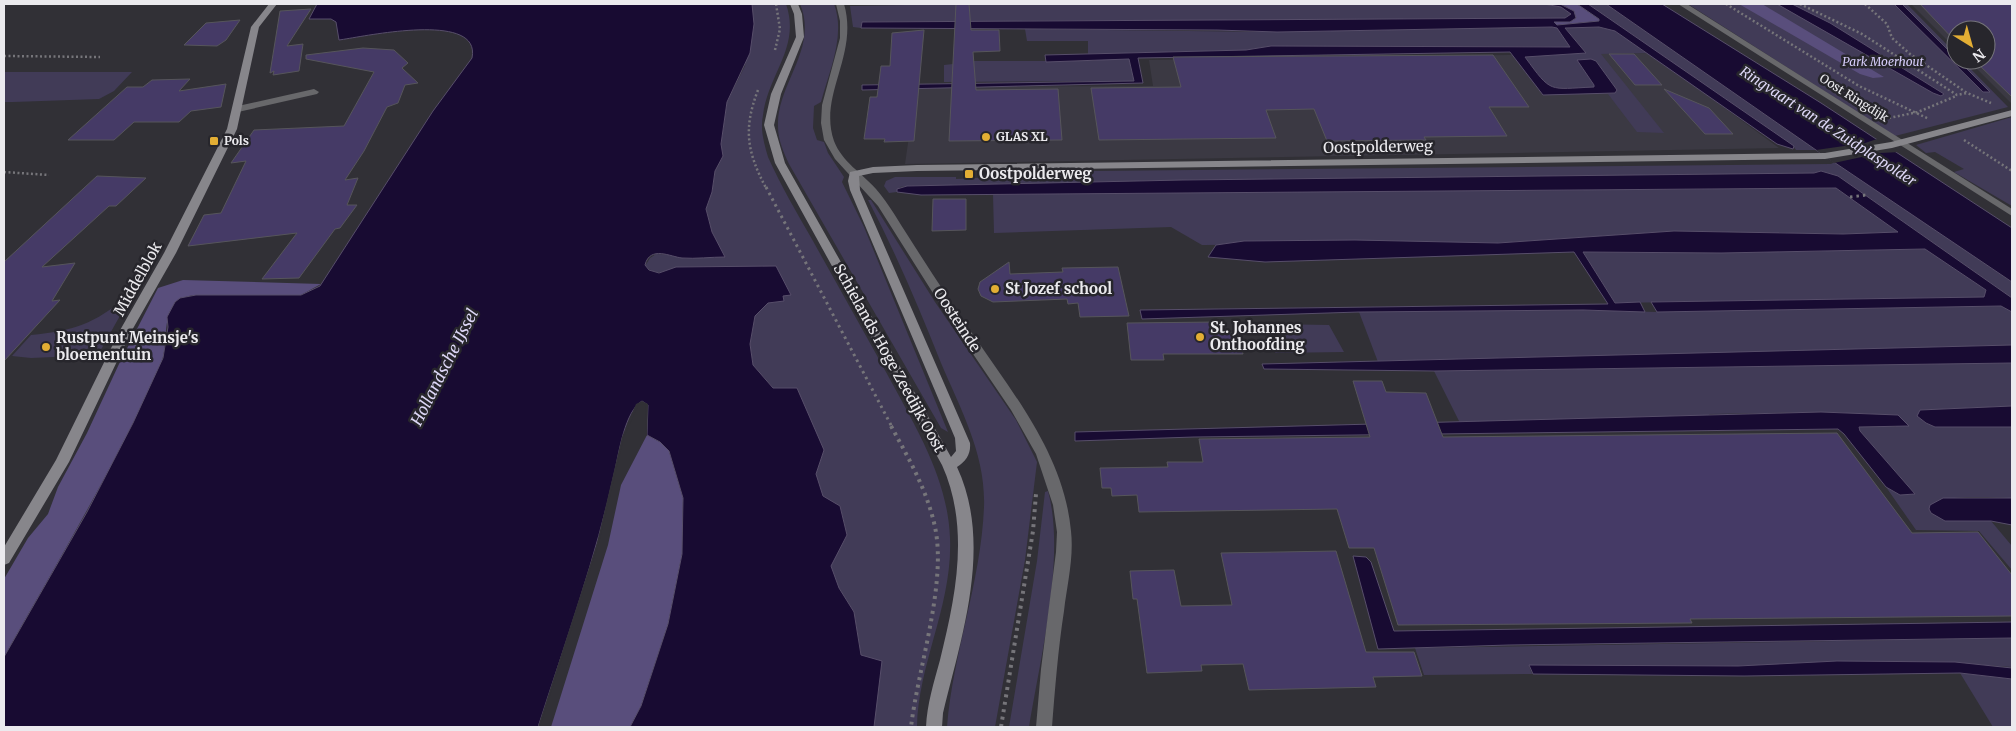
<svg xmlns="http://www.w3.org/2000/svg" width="2016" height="731" font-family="Merriweather,serif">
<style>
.built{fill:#3b3943}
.green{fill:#413b57}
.forest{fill:#594e7c}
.water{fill:#180b32;stroke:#574e6a}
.pier{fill:#313036}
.building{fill:#453a66;stroke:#56555b}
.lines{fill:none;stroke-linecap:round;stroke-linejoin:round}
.path-far2{stroke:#76757a;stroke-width:2.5;stroke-dasharray:2 2.5;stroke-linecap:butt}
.path-far1{stroke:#76757a;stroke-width:3;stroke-dasharray:2.5 4;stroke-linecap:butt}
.path{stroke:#76757a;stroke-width:4;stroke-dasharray:3 4.5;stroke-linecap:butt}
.lane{fill:#68686b;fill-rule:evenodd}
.street{fill:#68686b;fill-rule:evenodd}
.secondary{fill:#87868b;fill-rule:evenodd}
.poi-dot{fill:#e3ae34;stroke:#27262c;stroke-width:2}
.labels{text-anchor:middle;stroke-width:5;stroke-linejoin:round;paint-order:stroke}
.far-park-label{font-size:12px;font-style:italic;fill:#d7cefb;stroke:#27262c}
.far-street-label{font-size:12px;fill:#ebeaee;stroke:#27262c}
.far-poi-label{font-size:12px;font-weight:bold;fill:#ebeaee;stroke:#27262c;text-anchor:start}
.far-water-label{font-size:14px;font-style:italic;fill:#ddd7f6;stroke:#27262c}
.street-label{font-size:15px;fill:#ebeaee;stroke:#27262c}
.poi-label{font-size:15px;font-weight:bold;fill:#ebeaee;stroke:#27262c;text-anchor:start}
.water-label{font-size:16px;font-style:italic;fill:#ddd7f6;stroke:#27262c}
</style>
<rect width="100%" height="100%" fill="#313036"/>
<path class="built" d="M1911,4H2012V104L1968,60H1986V30H1956V49Z
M1650,53L1779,148L905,164L916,87L1153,86L1149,60Z"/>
<path class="green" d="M752,4H786C801,47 768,74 763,115C760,130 764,143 768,157C781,186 797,213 813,241C839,288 866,335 892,383C918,431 948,481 950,538C953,604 918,664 917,727H874L876,701L861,655L854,612L839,588L830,566L847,535L840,506C835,503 826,500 823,496C812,482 806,411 797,388H773L753,365L750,344L755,316L768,303L783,301V296L676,267C665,272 655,276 645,266L650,258L656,254L724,257L712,232L706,209L712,192L715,171L723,156L721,144L727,102L745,66L753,14Z
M800,4H834C846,35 829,72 821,102L814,106L813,128L817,140L824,142L828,153L844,177L842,182L864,227L948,432L941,428L789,164C784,153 778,140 778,127C776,84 819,49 800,4Z
M962,4H1544L1561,7L1572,14L1565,18L862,22L861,28L853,27L850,6Z
M1588,4H1606L1816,150H1796L1793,146Z
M1688,4H1907L1956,54V60H1962L2008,107L1895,136Z
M1552,27L1557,28L1571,47L1271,46L1246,50L1088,54V41H1027L1025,29L1277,32Z
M1599,27L1615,31L1647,53L1601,54L1664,133L1637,132L1608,94L1615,93L1594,85V88H1551L1545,84L1524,57L1586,53L1565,28Z
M1129,58L1134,81L944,82V65L953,64V61H1093L1100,59Z
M4,72H132L114,91L99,99L13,102H4Z
M2012,117V206L1954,172L1964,169L1935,152L1926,153L1916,145Z
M1835,162L2012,282V298L1838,176L1821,171L1814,173L1183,180L907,186L900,187L897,192L889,193L884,186L886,181L895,177H956V179L993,177V172L1831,164Z
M1836,188L1898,232L1843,234L1674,231L1498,243L1202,245L1171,227L994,233L993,194Z
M868,200H871L935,302L1016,420L1037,462L1025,560L995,727H947C953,653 981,582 984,507C986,455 961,410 941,363C919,308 896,253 868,200Z
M1925,249L1986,290L1984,297L1615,303L1583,252L1721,253Z
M127,296H131L98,355L31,358L12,356L31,335C73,331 95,324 127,296Z
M2001,306L2012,312V345L1378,362L1359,312L1583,310L1657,312Z
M1267,324L1329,325L1344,352L1275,353Z
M2012,363V406L1920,410L1926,423L1935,427H2012V498C1994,498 1936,492 1929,509L1945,521H1991L2012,546V570L1979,531L1916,530L1886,487L1900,495L1915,494L1860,431L1859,427H1896L1898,415L1821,412L1710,414L1707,416L1460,423L1434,371Z
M1048,491C1066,556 1040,659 1029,727H1009L1037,561L1045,492Z
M2012,638V667C1919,659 1832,663 1739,666C1669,667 1599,666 1529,666L1532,674L1424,675L1415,648Z
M1960,673L2012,679V727H1993Z"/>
<path class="forest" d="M1560,4H1577L1599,19V21L1557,25L1553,22H1570L1576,18L1567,7Z
M1739,4H1762L1884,77L1873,78L1860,74Z
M183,280L321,284L301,295H196C162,298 168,326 164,352C160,375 136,417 125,439C87,513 45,584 4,657V579L28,538L48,514L58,487L87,433L119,364L158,288Z
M647,435L660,442L669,451L683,498L682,554L668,624L641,706L630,727H551L608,545L621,485Z"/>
<path class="water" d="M317,4H752L754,24L750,53L727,102L721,144L723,156L715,171L712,192L706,209L712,232L725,257C711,257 696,259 682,258C671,257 650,245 645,265L649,270L659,273L676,267L776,266L791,295L783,296L784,301L768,303L755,316L750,344L753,365L773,388H797L824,450L816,474L823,496L840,506L847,535L831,566L839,588L854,612L861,655L882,661L874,727H630L641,706L668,624L682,554L683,498L669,451L660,442L647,435L648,405L642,401C625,411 619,452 615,470C596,558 565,643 538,727H4V657L87,512L133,423L163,358L168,327L167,317L175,302L180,298L196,295H301L320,286L433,111L472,58C482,10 362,37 339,40L336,22L331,19H309Z
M1004,4H1560L1574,11L1576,18L1570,22H1554L1557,25L1599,21V19L1577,4H1588L1794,146L1793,149L1777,144L1615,31L1599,27L1565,28L1586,53L1525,57C1552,94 1548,89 1594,87V85L1577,60L1591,59L1596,61L1617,90L1615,93L1543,95L1510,52L1138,58L1143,83L862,90V85L1134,81L1129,59L1046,62L1045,55L1246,50L1271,46L1570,47L1557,28L1552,27L1277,32L1217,30L861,28L862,22L1565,18L1571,14L1561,7L1544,4Z
M1606,4H1662L1821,103L2012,228V282L1816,150Z
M1777,4H1792L1830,23L1944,94L1941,96L1933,93Z
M1894,4H1902L1990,92H1983Z
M1821,171L1838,176L2012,298V312L2001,306L1657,312L1651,302L1984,297L1986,290L1925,249L1721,253L1583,252L1615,303L1640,302L1645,312L1583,310L1359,312L1142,319L1140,310L1608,304L1574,252L1265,262L1208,257L1216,245L1244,241L1355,240L1498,243L1674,231L1843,234L1898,232L1836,188L921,195L897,192V189L907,186L1183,180L1814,173Z
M2012,345V363L1434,371L1264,369L1262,364Z
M2012,406V427H1935L1926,423L1917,416L1920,410Z
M1821,412L1898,415L1909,426L1859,427L1860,431L1915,494L1900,495L1886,487L1844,434L1838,429L1194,437L1075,441V432Z
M1943,498H2012V525L1991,521H1945L1931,513L1929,509L1930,505Z
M1353,556L1366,557L1371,562L1394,631L2012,622V638L1509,645L1378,649Z
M1837,661L1955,662L2012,668V679L1960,673L1744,676L1533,674L1529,665L1738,666Z"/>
<path class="pier" d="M1880,138L1901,152L1880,153L1834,163L1816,150L1865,143Z
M642,401L648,404L647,435L645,437L646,406L642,404L638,406L624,437L599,543L540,727H538L597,543L622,437L636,404Z"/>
<path class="building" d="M956,4H969L971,30H999L1000,51L973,52L976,90L1058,89L1062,140L949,141Z
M1920,4H2012V97L1974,60H1986V30H1956V42Z
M311,9L287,46L303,44L299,71L273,75L274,71L270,73L280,11Z
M240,20L226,40L217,46L184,45L206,23Z
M924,30L914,141L884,142L885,139H864L870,97H877L881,66H890L892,33Z
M363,48L394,50L408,63L402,68L418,83L405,85L398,103L387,107L364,151L345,180L358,178L347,205H357L340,228L335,229L299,278L262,279L297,233L188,246L204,215L221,213L246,161L231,163L254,130L344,126L374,72L306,59V55Z
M1609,54H1634L1662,85H1635Z
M1493,55L1529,107H1489L1507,136L1424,137L1426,140L1327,141L1314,109L1266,110L1276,138L1099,140L1091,88L1181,87L1173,57Z
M190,79L179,91L226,84L221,107L191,111L179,122H134L114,140H68L127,87H143L152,80Z
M1664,89L1709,108L1733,134H1705Z
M97,176L146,178L116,206H109L42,267L75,263L52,301L60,300L4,361V262Z
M933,199H966V230L932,231Z
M1009,262L1010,274L1063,272L1062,268L1118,267L1129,316L1080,317L1078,303L1068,304L1067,299L993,302L981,296L978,289L980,282Z
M1217,322L1219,333H1238L1243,354H1163L1164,360H1131L1127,323Z
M1353,381H1382L1386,392L1426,393L1443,437L1837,433L1912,533L1978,532L2012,575V616L1690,619L1692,623L1398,625L1374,548H1349L1337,509L1139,512L1137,495L1112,496L1111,488H1102L1100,468L1168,467L1167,462H1203L1199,439L1370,437Z
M1336,551L1366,652H1414L1422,676L1373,677L1376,687L1249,690L1243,664L1201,665L1202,671L1147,673L1137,599H1133L1130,571L1174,570L1181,606L1232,605L1221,553Z"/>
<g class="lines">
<path class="path-far2" d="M1726,4L1859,86L1929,119
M1800,4L1862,34L1957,95L1967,93
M1865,4L1887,24L1892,38L1910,54L1967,93L1991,103
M775,50L780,29L776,4
M4,56L100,57
M758,90C743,129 747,152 766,188
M1889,118L1918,112L1956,96
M1964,140L2012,171
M4,172L49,175"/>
<path class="path-far1" d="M766,187L892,427
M1850,197L1866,195"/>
<path class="path" d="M891,426C909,459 927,490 935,527C947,584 918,668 911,727
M1001,727L1033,531L1036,494"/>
<path class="lane" d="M314,89L319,92L317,94L238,112L233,109L238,106Z"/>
<path class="street" d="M836,4H844C859,55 818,95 834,141C842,162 862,173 876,189C889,204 899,222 910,239C931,272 952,304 974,336C1015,396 1064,456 1071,531C1074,558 1067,585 1064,611C1058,650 1055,689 1052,727H1036L1041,669L1056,552L1057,532L1053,505L1036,454L1011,410L950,320L878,206L835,159L824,140L821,123L822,105L840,38V21Z
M1678,4H1687L2012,209V216Z"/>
<path class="secondary" d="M269,4H277L259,27L237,129L176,253L131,332L69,462L9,563L4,565V547L56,460L119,332L164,253L227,129L251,27Z
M790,4H798L802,14L804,37L781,94L774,125L785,163L951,457L956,451L955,438L850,190L848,181L850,172L873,167L917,165L1825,153L1891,142L2012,110V116L1892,148L1825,159L917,171L873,173L859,176L860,190L970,443C971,454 966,461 957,467C993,544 962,635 943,713L942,727H926C927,704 934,682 940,660C956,596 970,527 942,465L775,163L764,125L771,94L796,37L794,14Z"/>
</g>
<g class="poi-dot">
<circle cx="986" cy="137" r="5"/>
<rect x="209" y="136" width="10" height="10" rx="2.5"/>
<rect x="964" y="169" width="10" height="10" rx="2.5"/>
<circle cx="995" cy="289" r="5"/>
<circle cx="1200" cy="337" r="5"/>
<circle cx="46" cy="347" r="5"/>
</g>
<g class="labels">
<g class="far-park-label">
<text x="1883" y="66">Park Moerhout</text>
</g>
<g class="far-street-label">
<text transform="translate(1854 98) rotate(32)" y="4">Oost Ringdijk</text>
</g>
<g class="far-poi-label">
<text x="996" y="141">GLAS XL</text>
<text x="224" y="145">Pols</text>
</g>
<g class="far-water-label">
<text transform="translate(1828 126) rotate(33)" y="5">Ringvaart van de Zuidplaspolder</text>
</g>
<g class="street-label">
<text transform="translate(1378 147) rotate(-1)" y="5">Oostpolderweg</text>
<text transform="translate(138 279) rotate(-61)" y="5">Middelblok</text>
<text transform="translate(957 320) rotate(57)" y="5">Oosteinde</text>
<text transform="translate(889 358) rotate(61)" y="5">Schielands Hoge Zeedijk Oost</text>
</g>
<g class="poi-label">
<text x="979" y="179">Oostpolderweg</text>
<text x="1005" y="294">St Jozef school</text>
<text x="1210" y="333">St. Johannes<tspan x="1210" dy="17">Onthoofding</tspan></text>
<text x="56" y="343">Rustpunt Meinsje's<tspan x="56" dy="17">bloementuin</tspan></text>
</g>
<g class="water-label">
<text transform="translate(444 367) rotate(-63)" y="6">Hollandsche IJssel</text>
</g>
</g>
<rect width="2016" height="731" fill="none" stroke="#ebeaee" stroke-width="10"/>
<g transform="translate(1971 45) rotate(143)"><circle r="24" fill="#27262c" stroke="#75747a"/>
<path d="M0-4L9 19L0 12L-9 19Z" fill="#e3ae34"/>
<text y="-8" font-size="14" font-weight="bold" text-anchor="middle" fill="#ebeaee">N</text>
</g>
</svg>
